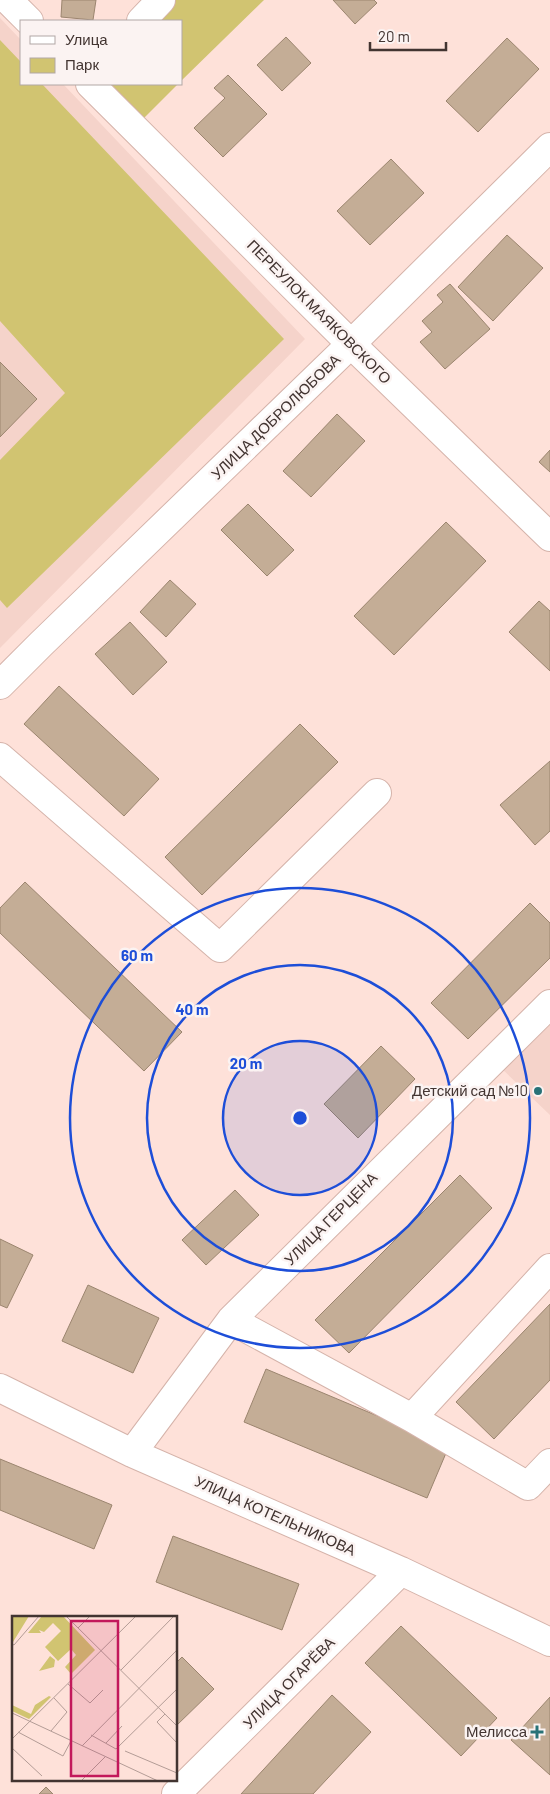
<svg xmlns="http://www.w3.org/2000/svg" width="550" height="1794" font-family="Barlow,sans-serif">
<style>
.built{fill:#f5d3ca}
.green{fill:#d1c471}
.building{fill:#c4ad96;stroke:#9b856f}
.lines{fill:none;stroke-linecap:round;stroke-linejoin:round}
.minor-casing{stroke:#d5b3aa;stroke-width:30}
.minor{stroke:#fff;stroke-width:28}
.ring{fill:none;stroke:#1d4ed8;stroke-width:2.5}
.poi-dot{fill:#287277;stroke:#fbf3f2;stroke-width:2}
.labels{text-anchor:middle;stroke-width:5;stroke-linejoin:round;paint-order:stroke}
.street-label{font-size:15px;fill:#423431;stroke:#fbf3f2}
.poi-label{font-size:15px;fill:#423431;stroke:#fbf3f2;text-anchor:end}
.inset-road{fill:none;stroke:#b39c96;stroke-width:1}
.view{fill:#c2185b;fill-opacity:0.15;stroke:#c2185b;stroke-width:2.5}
.inset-edge{fill:none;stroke:#423431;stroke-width:2.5}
.centre{fill:#1d4ed8;stroke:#fbf3f2;stroke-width:2.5}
.ring-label{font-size:15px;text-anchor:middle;font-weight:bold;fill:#1d4ed8;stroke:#fbf3f2;stroke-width:5;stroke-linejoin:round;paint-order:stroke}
</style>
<rect width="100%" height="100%" fill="#fee1d9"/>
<path class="built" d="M0,18L21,40V84H63L305,339L0,648Z
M550,1020V1115L500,1067Z"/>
<path class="green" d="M171,0H264L181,81V21H152Z
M0,40L21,62V84H42L284,339L7,608L0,600V460L65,393L0,321Z
M107,84H178L144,118Z"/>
<path class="building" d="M62,0H96L93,20L61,17Z
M333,0H374L377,3L355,24Z
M286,37L311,63L282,91L257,65Z
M507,38L539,69L478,132L446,101Z
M228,75L267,114L223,157L194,128L225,98L214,88Z
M391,159L424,193L370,245L337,211Z
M507,235L543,268L493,321L458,287Z
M450,284L490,329L445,369L420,342L432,332L422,321L443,302L437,295Z
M0,362L37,399L0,437Z
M337,414L365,441L311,497L283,471Z
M550,450V472L539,462Z
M248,504L294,550L267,576L221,530Z
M446,522L486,561L394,655L354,616Z
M170,580L196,604L166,637L140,612Z
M539,601L550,611V671L509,632Z
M130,622L167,662L133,695L95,654Z
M59,686L159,779L124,816L24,724Z
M300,724L338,762L202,895L165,857Z
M550,761V831L535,845L500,805Z
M25,882L182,1032L144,1071L0,933V908Z
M530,903L550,923V958L468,1039L431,1003Z
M381,1046L415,1079L358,1138L324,1104Z
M460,1175L492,1208L349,1353L315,1320Z
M235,1190L259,1215L206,1265L182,1240Z
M0,1239L33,1255L7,1308L0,1305Z
M88,1285L159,1318L133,1373L62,1341Z
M550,1304V1380L494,1439L456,1402Z
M266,1369L449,1446L427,1498L244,1422Z
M0,1459L112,1505L94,1549L0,1510Z
M173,1536L299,1584L282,1630L156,1582Z
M401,1626L497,1718L461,1756L365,1663Z
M182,1657L214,1689L176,1726V1663Z
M332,1695L371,1732L313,1794H241Z
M550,1697V1775L511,1740Z
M46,1787L53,1794H39Z"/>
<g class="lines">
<defs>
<path id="minor" d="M8,0L29,21
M141,21L161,0
M90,84L351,344L550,537
M0,685L41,644L351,344L550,147
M0,757L220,948L377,793
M231,1320L412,1418L528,1486L550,1463
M0,1388L132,1453L401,1571L550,1642
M412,1418L550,1268
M132,1453L231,1320L550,1004
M176,1794L401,1571"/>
</defs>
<use href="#minor" class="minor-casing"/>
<use href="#minor" class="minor"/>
</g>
<circle cx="300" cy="1118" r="77" fill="#1d4ed8" fill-opacity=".12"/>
<g class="ring">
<circle cx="300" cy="1118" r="77"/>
<circle cx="300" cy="1118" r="153"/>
<circle cx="300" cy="1118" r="230"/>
</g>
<g class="poi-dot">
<circle cx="538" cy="1091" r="5"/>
<path d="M534.5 1724.5h5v5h5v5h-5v5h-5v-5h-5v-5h5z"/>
</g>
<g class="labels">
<g class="street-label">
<text transform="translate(319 312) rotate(45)" y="5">ПЕРЕУЛОК МАЯКОВСКОГО</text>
<text transform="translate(276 417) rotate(-44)" y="5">УЛИЦА ДОБРОЛЮБОВА</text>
<text transform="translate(331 1219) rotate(-45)" y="5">УЛИЦА ГЕРЦЕНА</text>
<text transform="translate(275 1516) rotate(24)" y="5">УЛИЦА КОТЕЛЬНИКОВА</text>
<text transform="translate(289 1683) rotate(-45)" y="5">УЛИЦА ОГАРЁВА</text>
</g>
<g class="poi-label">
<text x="528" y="1096">Детский сад №10</text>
<text x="527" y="1737">Мелисса</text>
</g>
</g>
<g transform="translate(12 1616)">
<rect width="165" height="165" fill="#fee1d9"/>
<path d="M0,0H17L1,26L0,25ZM30,0H51L83,34L59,58L53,51L64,39L59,33L46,45L33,31L49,15L41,7L32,16L27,14L29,17H16ZM38,40L43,44L42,51L27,55ZM37,80L39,81L17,103L0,95V89L19,98L23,89Z" fill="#d1c471"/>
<path class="inset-road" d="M54,0L165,110M66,12L78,0M0,28L2,29L27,0M109,54L162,0M56,68L78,87L91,74M0,97L146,165M153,98L145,106L165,127M39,115L55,96L42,82M6,116L51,140L59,125M79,119L104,133L165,73M0,123L124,0M94,127L110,110M70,130L165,34M0,132L30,160M113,135L165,157M69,165L93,141"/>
<path class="view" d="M59,5H106V160H59Z"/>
<rect width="165" height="165" class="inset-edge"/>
</g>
<circle cx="300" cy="1118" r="8" class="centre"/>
<g class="ring-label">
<text x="137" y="961">60 m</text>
<text x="192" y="1015">40 m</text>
<text x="246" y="1069">20 m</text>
</g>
<rect x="20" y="20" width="162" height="65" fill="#fbf3f2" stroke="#b1a7a5"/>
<rect x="30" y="36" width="25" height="8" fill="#ffffff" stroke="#b1a7a5"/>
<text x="65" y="45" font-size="15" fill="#423431">Улица</text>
<rect x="30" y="58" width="25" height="15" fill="#d1c471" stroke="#b1a7a5"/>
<text x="65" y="70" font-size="15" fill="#423431">Парк</text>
<path d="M370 42v8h76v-8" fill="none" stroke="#423431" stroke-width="2.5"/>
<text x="378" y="42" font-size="15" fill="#423431" stroke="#fbf3f2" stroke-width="4" paint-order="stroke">20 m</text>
</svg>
